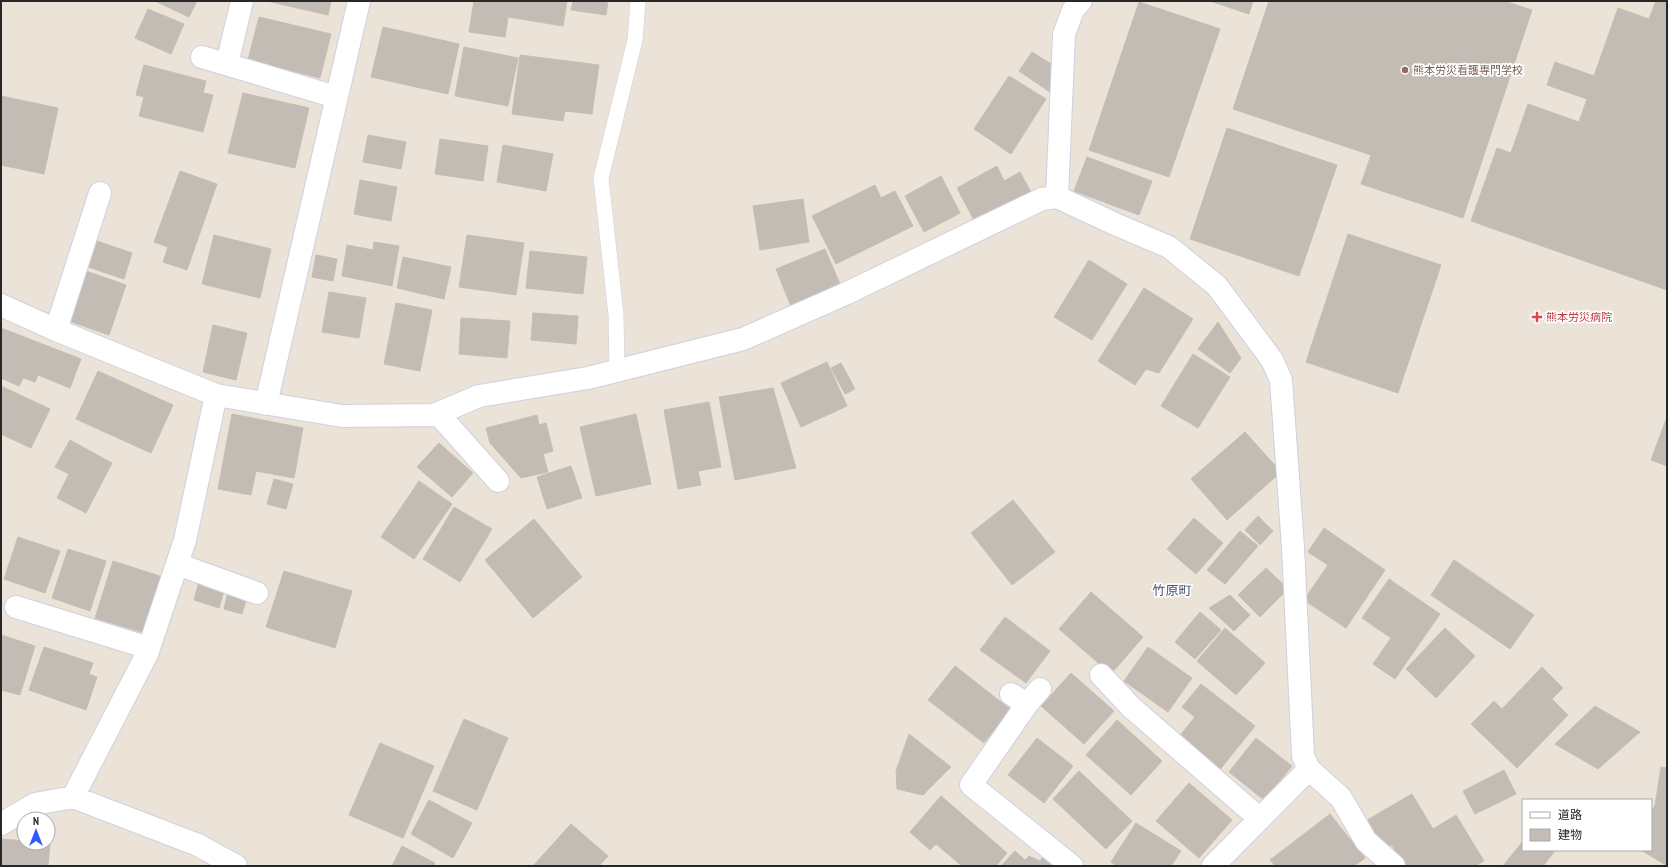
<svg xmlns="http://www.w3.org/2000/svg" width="1668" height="867" font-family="'PT Sans Narrow','Noto Sans JP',sans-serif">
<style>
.building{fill:#c2bcb5;stroke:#c6beb2}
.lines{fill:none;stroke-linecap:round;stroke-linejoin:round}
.lane-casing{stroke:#cdd1e1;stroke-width:16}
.street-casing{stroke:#cdd1e1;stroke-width:24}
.lane{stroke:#fff;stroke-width:15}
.street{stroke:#fff;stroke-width:22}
.education-dot{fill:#8d6e63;stroke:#fff;stroke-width:1.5}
.health-dot{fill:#e0444e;stroke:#fff;stroke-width:1.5}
.labels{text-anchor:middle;stroke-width:3.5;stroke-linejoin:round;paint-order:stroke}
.education-label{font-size:11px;fill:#785e54;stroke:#fff;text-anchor:start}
.health-label{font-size:11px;fill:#be3a42;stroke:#fff;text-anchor:start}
.quarter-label{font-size:13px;fill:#475079;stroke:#fff}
</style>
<rect width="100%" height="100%" fill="#ebe2d8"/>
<path class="building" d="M155,1H197L189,17Z
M267,1H331L328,15Z
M474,1H567L563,26L508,17L505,37L469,32Z
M573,1H608L606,15L571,10Z
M1210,1H1253L1249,14Z
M1269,1H1504L1532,10L1463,218L1361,184L1371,155L1233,109Z
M1656,1L1667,2V290L1471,221L1497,148L1511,153L1528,104L1579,122L1587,99L1547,85L1555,62L1594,76L1618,8L1649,19Z
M1139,2L1220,29L1169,177L1089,150Z
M148,9L184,24L171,54L135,38Z
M259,17L331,34L320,78L248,60Z
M383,27L459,44L448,94L371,77Z
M464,47L518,58L508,106L455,96Z
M1032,52L1051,64L1050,92L1019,71Z
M520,55L599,65L592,114L565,111L563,121L512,114Z
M144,65L206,81L203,93L213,95L203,132L139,116L144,97L136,95Z
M1009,76L1046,99L1011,154L974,129Z
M243,93L309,108L295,168L228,153Z
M1,96L58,108L44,174L1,165Z
M1227,128L1337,165L1299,276L1190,239Z
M368,135L406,142L401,169L363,162Z
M440,139L488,146L483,181L435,174Z
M503,145L553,154L546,191L497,182Z
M1087,157L1152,181L1139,215L1074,191Z
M997,166L1004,181L1020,172L1032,194L976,224L957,188Z
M180,171L217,184L187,270L163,262L168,247L154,242Z
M941,176L960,213L924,232L905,196Z
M360,180L397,187L391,221L354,214Z
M875,185L881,198L895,191L913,226L836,264L812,216Z
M803,199L809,242L760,250L753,206Z
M1348,234L1441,265L1398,393L1306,362Z
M214,235L271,249L260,298L202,284Z
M467,235L524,243L516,295L459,287Z
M91,239L132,253L124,279L82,265Z
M374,242L399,246L392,286L342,276L347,245L373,250Z
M825,249L842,289L792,309L776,269Z
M530,251L587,257L583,294L526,288Z
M316,255L337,259L333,281L312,277Z
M403,257L451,267L444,299L397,288Z
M1089,260L1127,284L1092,340L1054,317Z
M83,270L126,285L109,335L66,320Z
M1144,288L1193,319L1159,373L1146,369L1135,385L1098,361Z
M329,292L366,298L359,338L322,332Z
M396,303L432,310L420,371L384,364Z
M533,313L578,316L576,344L531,340Z
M461,318L510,321L507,358L459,354Z
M1218,322L1241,358L1230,373L1198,349Z
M213,325L247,333L236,380L203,372Z
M1,328L81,359L70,388L38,375L35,382L23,378L19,386L1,378L3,368L1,367Z
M1193,354L1230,377L1198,428L1161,406Z
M827,362L847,406L801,427L781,383Z
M841,363L855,389L845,394L831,368Z
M98,371L173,405L151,453L76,419Z
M1,386L50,409L31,448L1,434Z
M773,388L796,468L735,480L719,397Z
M709,402L721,467L698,471L701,485L678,489L664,410Z
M232,414L303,428L294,478L256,471L251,495L218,489Z
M636,414L651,484L596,496L580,427Z
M537,415L539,425L546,423L553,451L543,454L548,472L521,478L490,443L486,428Z
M1667,417V466L1651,460Z
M1245,432L1281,472L1227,520L1191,479Z
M70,440L112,463L86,513L57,498L69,474L55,467Z
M439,443L473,473L452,497L417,467Z
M571,466L582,498L547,509L537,477Z
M274,479L293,484L286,509L267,504Z
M419,481L452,504L414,559L381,537Z
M1013,500L1055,552L1012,585L971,533Z
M454,507L492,529L460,582L423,559Z
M1258,516L1273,531L1260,545L1245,530Z
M1194,518L1223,543L1196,574L1167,549Z
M534,519L582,577L533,618L485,560Z
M1324,528L1385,570L1346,628L1304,600L1328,565L1308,552Z
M1240,531L1258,546L1225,584L1207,570Z
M18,537L60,551L45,593L4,579Z
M68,549L106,561L90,611L52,598Z
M1454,560L1534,615L1510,649L1431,595Z
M113,561L169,579L151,635L95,618Z
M1266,568L1288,589L1260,617L1238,595Z
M284,571L352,591L335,648L266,627Z
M1389,579L1440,614L1395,679L1373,664L1391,638L1362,618Z
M199,581L225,588L219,608L194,600Z
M228,592L247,597L242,614L224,609Z
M1091,592L1143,637L1111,674L1059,629Z
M1230,595L1250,615L1234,631L1209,608Z
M1200,612L1221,630L1195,659L1175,642Z
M1005,617L1050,651L1026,683L980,650Z
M1225,628L1265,663L1236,695L1197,661Z
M1445,628L1475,656L1436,698L1406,669Z
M1,635L35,646L20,695L1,690Z
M44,647L93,663L89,674L97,677L86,710L29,690Z
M1148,647L1192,678L1168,712L1124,681Z
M955,666L1010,709L984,743L928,700Z
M1542,667L1563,688L1552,699L1568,715L1517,768L1471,724L1494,701L1502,709Z
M1071,673L1114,711L1084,744L1041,706Z
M1201,684L1255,726L1218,772L1177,739L1195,717L1182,707Z
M1595,706L1640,732L1598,769L1555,744Z
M464,719L508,738L477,810L433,791Z
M1117,720L1162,761L1131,795L1086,755Z
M909,734L951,767L923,795L897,789L896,771Z
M1037,738L1073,766L1044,803L1008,775Z
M1256,738L1292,766L1264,800L1229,772Z
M380,743L434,766L403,838L349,815Z
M1661,767L1667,768V866L1641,850H1651V812L1655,806Z
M1504,770L1516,794L1475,814L1463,791Z
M1079,771L1132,821L1106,849L1053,799Z
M1189,783L1232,820L1199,858L1156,821Z
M1412,794L1433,829L1456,815L1484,861L1475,866H1408L1398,857L1392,845L1384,850L1367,820Z
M941,796L1007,853L996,866H962L936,844L930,850L910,832Z
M429,800L472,823L453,858L411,834Z
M1330,814L1365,858L1354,866H1275L1270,860Z
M1136,823L1181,851L1171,866H1117L1111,862Z
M571,824L608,856L599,866H533Z
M2,839L24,841V843H50L48,866H1Z
M1523,841V850H1551L1554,852L1543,866H1503Z
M402,846L435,863L433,866H392Z
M1015,851L1025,860L1029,856L1040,861L1046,853L1060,866H1001Z"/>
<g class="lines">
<defs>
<path id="lane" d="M617,370L616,315L601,178L635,40L638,1"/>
<path id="street" d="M202,57L336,97
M227,64L242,1
M1057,197L1064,34L1073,10L1081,1
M1,305L56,330L216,395L342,416L434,415L479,396L588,378L743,339L845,294L1042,199L1057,197L1115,224L1169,247L1217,286L1272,360L1281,380L1293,547L1303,756L1309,769L1341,798L1366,841L1394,866
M56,330L100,193
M216,395L185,540L147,654L73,797L198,845L236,866
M266,404L359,1
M434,415L441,417L498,481
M177,564L257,593
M16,607L149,648
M1101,675L1131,707L1260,819
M1040,689L1027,704L971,785L1072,866
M1011,694L1027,704
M1,824L35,804L73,797
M1213,866L1309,769"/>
</defs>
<use href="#lane" class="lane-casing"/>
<use href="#street" class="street-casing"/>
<use href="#lane" class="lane"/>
<use href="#street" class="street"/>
</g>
<circle class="education-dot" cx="1405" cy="70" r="4"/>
<path class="health-dot" d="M1535 311h4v4h4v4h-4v4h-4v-4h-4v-4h4z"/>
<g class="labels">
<g class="education-label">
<text x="1413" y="74">熊本労災看護専門学校</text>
</g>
<g class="health-label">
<text x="1546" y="321">熊本労災病院</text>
</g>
<g class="quarter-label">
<text x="1172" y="595">竹原町</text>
</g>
</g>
<rect width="1668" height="867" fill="none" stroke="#272727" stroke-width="4"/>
<rect x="1522" y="799" width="130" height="52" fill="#ffffff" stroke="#a9a9a9"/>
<rect x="1530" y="812" width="20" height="6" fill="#ffffff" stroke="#a9a9a9"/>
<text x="1558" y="819" font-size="12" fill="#272727">道路</text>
<rect x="1530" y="829" width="20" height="12" fill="#c2bcb5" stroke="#a9a9a9"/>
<text x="1558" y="839" font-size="12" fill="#272727">建物</text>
<g transform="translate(36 831)"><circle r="19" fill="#ffffff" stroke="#a9a9a9"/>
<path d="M0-3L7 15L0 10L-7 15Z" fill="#3058ff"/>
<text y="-6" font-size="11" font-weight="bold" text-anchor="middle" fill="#272727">N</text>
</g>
</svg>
